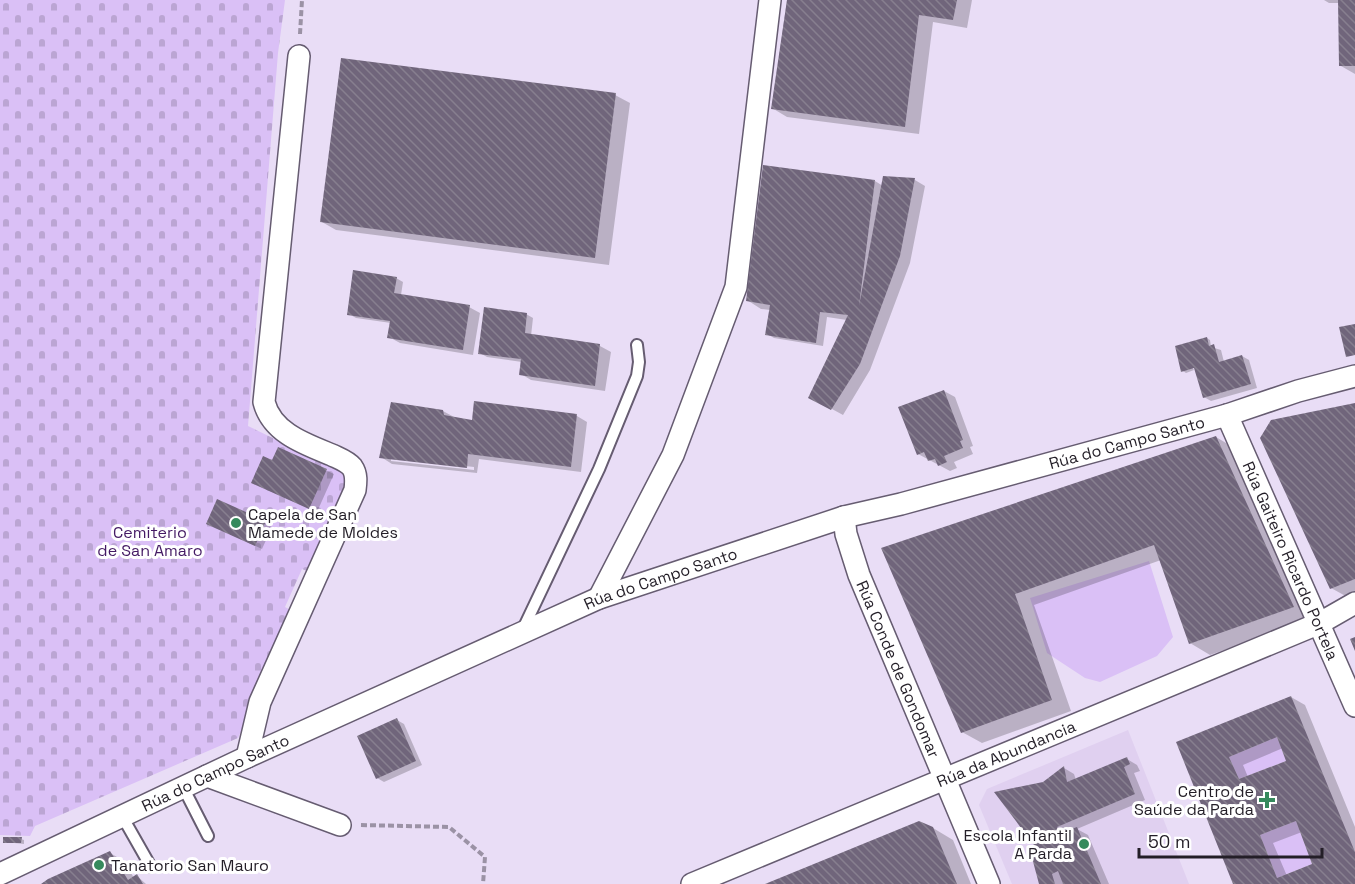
<svg xmlns="http://www.w3.org/2000/svg" width="1355" height="884" font-family="'Space Grotesk',sans-serif">
<style>
.built{fill:#e0d0f0}
.cemetery{fill:url(#cemetery-stones)}
.garden{fill:#dac0f6}
.shadow{fill:#0003;fill-rule:evenodd}
.building{fill:url(#building-back-hatch);fill-rule:evenodd}
.lines{fill:none;stroke-linecap:round;stroke-linejoin:round}
.lane-casing{stroke:#665c71;stroke-width:14}
.street-casing{stroke:#665c71;stroke-width:24}
.path{stroke:#9b92a5;stroke-width:4;stroke-dasharray:6 3;stroke-linecap:butt}
.lane{stroke:#fff;stroke-width:10}
.street{stroke:#fff;stroke-width:21}
.poi-dot{fill:#368a5d;stroke:#fff;stroke-width:2}
.labels{text-anchor:middle;stroke-width:6;stroke-linejoin:round;paint-order:stroke}
.street-label{font-size:16px;fill:#231e27;stroke:#fff}
.poi-label{font-size:16px;fill:#231e27;stroke:#fff;text-anchor:start}
.park-label{font-size:16px;fill:#441a64;stroke:#fff}
</style>
<defs>
<pattern id="cemetery-stones" width="16" height="16" patternUnits="userSpaceOnUse" patternTransform="scale(1.5)"><rect width="16" height="16" fill="#dac0f6"/><path d="M2 7V4a2 2 0 0 1 4 0v3zM10 15v-3a2 2 0 0 1 4 0v3z" fill="#bba5d3"/></pattern>
<pattern id="building-back-hatch" width="6" height="6" patternUnits="userSpaceOnUse" patternTransform="scale(1.5)"><rect width="6" height="6" fill="#70657b"/><path d="M-1 5l2 2M0 0l6 6M5-1l2 2" fill="none" stroke="#877f8f"/></pattern>
</defs>
<rect width="100%" height="100%" fill="#e9ddf6"/>
<path class="built" d="M1128,730L1189,884H1012L979,805L987,789Z"/>
<path class="cemetery" d="M0,0H285L278,53L248,426L344,472L351,488L312,573L302,569L285,607L294,612L238,738L35,826L30,836L0,835Z"/>
<path class="garden" d="M1149,561L1173,637L1157,656L1100,682L1085,678L1047,653L1030,598Z
M1277,737L1286,761L1239,779L1229,757Z
M1296,821L1312,864L1277,878L1260,835Z"/>
<path class="shadow" d="M787,0H972L967,28L933,22L919,134L787,117L772,108Z
M1324,0H1355V74L1341,66L1340,3H1329Z
M615,95L630,103L609,265L336,230L322,222Z
M764,167L875,181L883,186L915,180L925,186L910,263L870,370L843,415L810,397L847,320L827,317L823,346L774,338L767,334L770,310L761,309L747,300Z
M396,278L403,282L401,295L469,307L480,313L473,355L400,343L389,337L391,323L356,318L349,314Z
M526,314L533,318L531,336L600,346L611,352L605,391L531,380L521,374L522,362L487,357L480,353Z
M1207,338L1210,340L1211,347L1221,350L1224,362L1242,356L1249,360L1257,388L1211,401L1204,397L1196,366H1191L1194,370L1186,373L1183,371Z
M944,391L955,397L973,446L970,447L973,454L954,462L957,468L950,471L918,454Z
M1355,404V598L1351,599L1331,588Z
M443,411L454,417L473,422L577,416L587,422L581,472L479,459L477,473L392,464L381,457ZM391,458L474,467V470L391,461Z
M1216,437L1236,449L1312,619L1210,655L1190,643L1161,560L1034,605L1071,711L982,743L962,732L883,549Z
M279,449L334,474L317,512L259,486Z
M265,523L272,527L262,549L215,527Z
M1291,697L1305,705L1355,827V884H1235L1178,743ZM1283,748L1288,761L1248,777L1243,765ZM1302,832L1314,865L1287,876L1273,843Z
M397,720L404,724L422,765L384,782L377,778Z
M1127,759L1137,765L1140,771L1134,773L1145,800L1077,829L1088,835L1109,884H1040L1044,784L1064,768L1074,774L1076,780Z
M933,828L953,840L971,884H770Z
M21,839L24,840V844L4,842Z
M110,853L124,861L134,878L137,876L146,884H44Z"/>
<path class="building" d="M787,0H957L953,20L919,15L905,127L771,109Z
M1338,0H1355V66H1339Z
M341,58L616,93L595,258L320,222Z
M763,165L875,180L859,306L883,176L915,178L900,256L860,364L831,410L808,398L848,315L820,312L816,343L765,335L770,305L746,301Z
M353,270L397,277L394,293L470,305L463,350L387,338L390,321L347,315Z
M484,307L527,313L525,333L600,344L595,386L519,375L521,359L478,354Z
M1355,324V355L1346,357L1339,327Z
M1207,337L1209,346L1214,344L1219,362L1242,355L1251,384L1203,398L1194,368L1181,372L1175,346Z
M944,390L963,440L960,441L963,448L944,456L947,462L938,466L935,459L928,461L924,452L917,455L898,407Z
M474,401L577,414L571,467L468,454L467,468L379,458L391,402L443,410L444,415L472,420Z
M1355,403V579L1330,589L1260,438L1271,420Z
M1216,436L1294,607L1189,644L1154,545L1015,594L1052,700L961,733L881,548Z
M278,447L327,469L309,509L251,483L263,456L272,460Z
M217,499L266,521L255,546L206,524Z
M1355,637V651L1350,639Z
M1291,696L1355,852V884H1233L1176,742ZM1277,737L1286,761L1239,779L1229,757ZM1296,821L1312,864L1277,878L1260,835Z
M397,718L416,761L376,779L357,736Z
M1127,757L1130,764L1124,767L1135,794L1057,827L1060,833L1077,827L1101,884H1063L1058,871L1052,874L1055,884H1039L1031,854L1040,853L994,792L1043,782L1064,766L1067,782Z
M919,821L933,827L957,884H765Z
M3,837H22L21,843H3Z
M110,851L128,880L137,874L143,884H41L48,879Z"/>
<g class="lines">
<defs>
<path id="lane" d="M523,629L599,469L637,376L639,362L637,345
M183,787L208,836
M122,816L151,867"/>
<g id="street">
<path id="s1" d="M1227,415L1355,706"/>
<path id="s2" d="M844,517L846,534L859,575L989,884"/>
<path d="M599,598L673,455L736,287L770,0"/>
<path d="M247,757L260,702L355,490C356,482 357,474 352,467C347,461 338,458 332,455C305,444 272,433 264,402L299,56"/>
<path d="M207,776L340,825"/>
<path id="s3" d="M0,874L247,757L599,598L844,517L901,504L1227,415L1298,391L1355,376"/>
<path id="s4" d="M692,884L1320,623L1355,603"/>
</g>
</defs>
<use href="#lane" class="lane-casing"/>
<use href="#street" class="street-casing"/>
<path class="path" d="M300,34L302,0
M361,825L449,827L485,857L483,884"/>
<use href="#lane" class="lane"/>
<use href="#street" class="street"/>
</g>
<g class="poi-dot">
<circle cx="236" cy="523" r="6"/>
<path d="M1264 791h6v6h6v6h-6v6h-6v-6h-6v-6h6z"/>
<circle cx="1084" cy="844" r="6"/>
<circle cx="99" cy="865" r="6"/>
</g>
<g class="labels">
<g class="street-label">
<text dy="6" stroke="none"><textPath href="#s3" startOffset="1210">Rúa do Campo Santo</textPath></text>
<text dy="6" stroke="none"><textPath href="#s1" startOffset="159">Rúa Gaiteiro Ricardo Portela</textPath></text>
<text dy="6" stroke="none"><textPath href="#s3" startOffset="724">Rúa do Campo Santo</textPath></text>
<text dy="6" stroke="none"><textPath href="#s2" startOffset="162">Rúa Conde de Gondomar</textPath></text>
<text dy="6" stroke="none"><textPath href="#s4" startOffset="340">Rúa da Abundancia</textPath></text>
<text dy="6" stroke="none"><textPath href="#s3" startOffset="238">Rúa do Campo Santo</textPath></text>
</g>
<g class="poi-label">
<text x="248" y="520">Capela de San<tspan x="248" dy="18">Mamede de Moldes</tspan></text>
<text x="1254" y="797" text-anchor="end">Centro de<tspan x="1254" dy="18">Saúde da Parda</tspan></text>
<text x="1072" y="841" text-anchor="end">Escola Infantil<tspan x="1072" dy="18">A Parda</tspan></text>
<text x="111" y="871">Tanatorio San Mauro</text>
</g>
<g class="park-label">
<text x="150" y="538">Cemiterio<tspan x="150" dy="18">de San Amaro</tspan></text>
</g>
</g>
<path d="M1139 848v9h183v-9" fill="none" stroke="#231e27" stroke-width="3"/>
<text x="1148" y="848" font-size="18" fill="#231e27" stroke="#ffffff" stroke-width="4.5" paint-order="stroke">50 m</text>
</svg>
